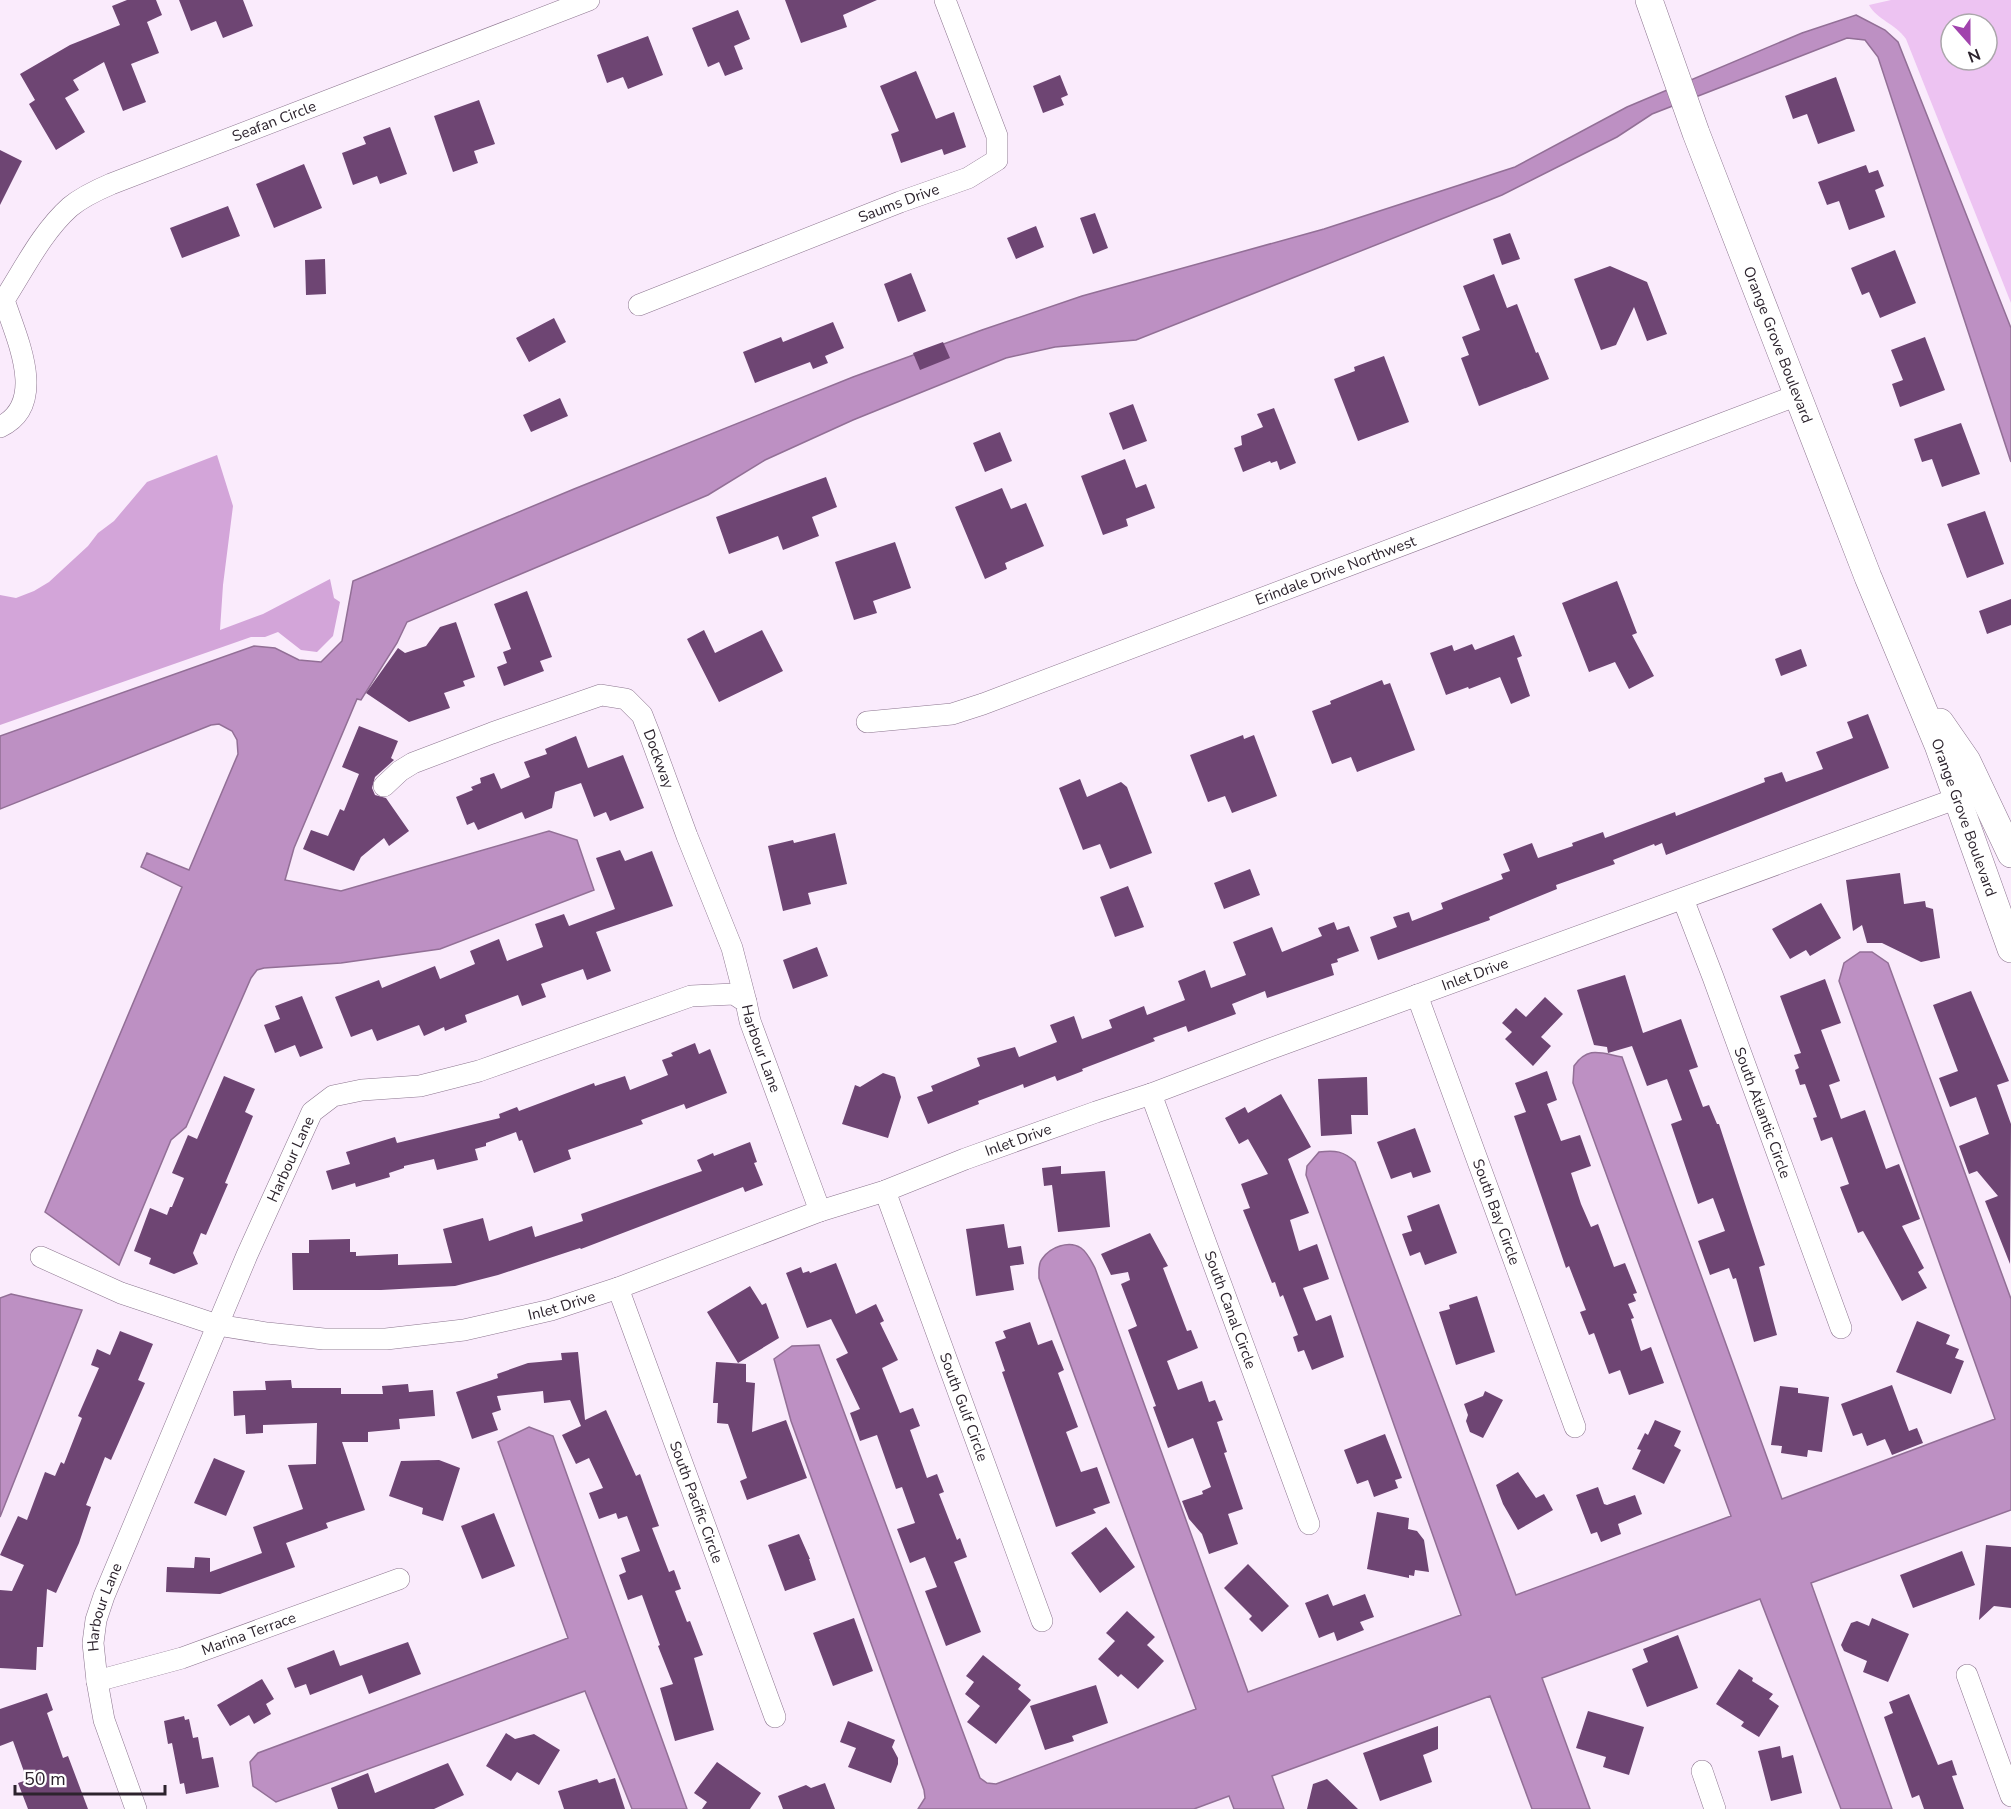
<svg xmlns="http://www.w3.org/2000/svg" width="2011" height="1809" font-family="'Nunito Sans',sans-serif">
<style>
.green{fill:#edc3f2;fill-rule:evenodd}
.forest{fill:#d3a5d9}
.water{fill:#bd90c3;stroke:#926f96;stroke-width:1.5}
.building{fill:#6e4573}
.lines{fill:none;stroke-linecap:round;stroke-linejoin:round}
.minor-casing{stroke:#8c758f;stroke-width:22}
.tertiary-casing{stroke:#8c758f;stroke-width:28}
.minor{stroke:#fff;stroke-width:21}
.tertiary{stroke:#fff;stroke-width:27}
.labels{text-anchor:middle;stroke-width:6;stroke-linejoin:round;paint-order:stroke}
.street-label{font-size:15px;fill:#2c232d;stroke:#fff}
</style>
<rect width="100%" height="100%" fill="#faebfc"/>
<path class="green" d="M1891,0H2011V303L1906,39C1896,24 1876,19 1869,5ZM1951,24H1987V60H1951Z"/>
<path class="forest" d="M217,455L233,506L223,585L220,630L263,614L330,579L334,598L340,602L333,636L317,652L301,650L278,632L265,637H251L0,725V595L16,598L34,591L49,582L88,546L98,533L114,521L147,482Z"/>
<path class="water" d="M1856,15L1885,30L1898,42L2011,328V462L1878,57L1865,40L1847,38L1652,114L1617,137L1502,195L1136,340L1055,347L1006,358L853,420L765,460L708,495L407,622L397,643L361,700L357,699L294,848L285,880L341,891L549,831L577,840L594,890L440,949L341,963L264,968L257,970L251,978L186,1127L171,1140L119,1265L45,1212L182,887L141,867L147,853L189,870L238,754L237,740L232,731L219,724L211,725L0,809V736L254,646L275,648L299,660L321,662L342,641L353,581L574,489L853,377L982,330L1082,296L1324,229L1515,167L1627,107L1802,33Z
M1860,952H1872L1888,963L2011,1299V1510L1811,1583L1892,1809H1841L1760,1599L1542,1678L1590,1809H1532L1490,1696L1272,1776L1284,1809H1234L1229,1796L1194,1809H918L925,1798L924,1790L791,1421L774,1359L792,1346L819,1345L980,1778L987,1783L996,1784L1196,1709L1039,1278C1039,1271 1038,1264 1042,1259C1050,1247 1069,1240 1081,1248C1088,1253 1091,1261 1095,1268L1248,1692L1461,1615L1306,1175L1307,1166L1319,1152C1335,1150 1344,1151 1355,1162L1516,1595L1731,1516L1573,1083L1574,1066C1588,1046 1600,1053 1622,1057L1782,1499L1995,1419L1839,981L1844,963Z
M11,1294L82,1310L0,1517V1298Z
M529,1427L553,1436L687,1809H632L585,1691L276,1802L253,1786L250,1762L258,1753L568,1638L498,1442Z"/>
<path class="building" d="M127,0H156L162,15L147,22L159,53L131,64L146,102L123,111L104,62L73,80L79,90L65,98L85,132L56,150L29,104L35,100L20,74L70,45L120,25L112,6Z
M179,0H243L253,26L223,38L216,21L191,31Z
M785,0H877L843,15L847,27L801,43Z
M738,10L750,39L734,46L743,69L725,76L719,62L708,67L692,28Z
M648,36L663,75L628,89L623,77L607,83L597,55Z
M916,71L936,119L954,112L966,147L944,155L942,149L901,163L891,134L899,131L880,86Z
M1060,75L1068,95L1061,98L1064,105L1043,113L1033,86Z
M1836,77L1855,131L1818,144L1807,114L1793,119L1785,96Z
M479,100L495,144L474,151L478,163L453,172L434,116Z
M390,127L407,174L380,184L377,176L353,185L342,153L366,144L363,137Z
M0,150L22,161L0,205Z
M304,164L322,208L274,228L256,184Z
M1866,165L1869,173L1878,170L1884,186L1875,190L1885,217L1849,230L1839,201L1827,205L1818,182Z
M228,206L240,236L182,258L170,228Z
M1095,213L1108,248L1093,254L1080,218Z
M1036,226L1044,247L1016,259L1007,238Z
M1510,233L1520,259L1502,265L1493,239Z
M1895,250L1916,303L1880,318L1869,292L1862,295L1851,268Z
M325,259L326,294L306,295L305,260Z
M1610,266L1647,282L1667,334L1647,341L1634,307L1616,345L1601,350L1574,279Z
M911,273L926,311L898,322L884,284Z
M1494,274L1507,308L1517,304L1536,353L1538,352L1549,379L1479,406L1461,358L1469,355L1462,337L1480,330L1463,286Z
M554,318L566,342L529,362L516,338Z
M833,322L844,348L825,356L828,363L813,369L810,362L755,383L743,352L781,337L783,342Z
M1925,337L1945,390L1900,407L1892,384L1903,380L1891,350Z
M943,342L950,358L920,370L913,353Z
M1384,356L1409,422L1358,441L1334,379L1355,371L1354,367Z
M560,398L568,416L531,432L523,415Z
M1133,404L1147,441L1123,450L1109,413Z
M1274,408L1296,463L1280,470L1277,461L1271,463L1270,461L1243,472L1234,448L1242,445L1241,436L1263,427L1257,414Z
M1961,423L1980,474L1942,487L1932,459L1922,462L1914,439Z
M1000,432L1012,461L985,472L973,443Z
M1125,459L1136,488L1146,484L1155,508L1126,519L1128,526L1103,535L1081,476Z
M826,477L837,507L812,517L819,536L783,550L778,536L729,554L716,517Z
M1002,488L1011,509L1026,503L1044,546L1005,563L1007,569L985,579L955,507Z
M1985,511L2004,564L1967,578L1947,524Z
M895,542L911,588L873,601L877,613L854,620L835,562Z
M1617,581L1637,633L1632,635L1654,676L1629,689L1615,662L1589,672L1562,603Z
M527,591L552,657L540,661L544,671L504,686L497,667L507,663L503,652L511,649L494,604Z
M2011,599V625L1987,634L1979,611Z
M456,622L475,677L463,681L465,686L444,693L450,708L409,722L366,693L398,648L405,653L426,646L440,627Z
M704,630L715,653L762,630L783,671L719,702L687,639Z
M1514,635L1522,656L1517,658L1530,696L1511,704L1500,677L1469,689L1468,687L1446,695L1430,653L1452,645L1454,651L1472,644L1475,650Z
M1801,649L1807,666L1781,676L1775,659Z
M1382,680L1384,685L1390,683L1415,750L1357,772L1351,757L1332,764L1312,711L1331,704L1330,701Z
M1868,714L1889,768L1666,855L1662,843L1655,846L1654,844L1613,860L1615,864L1556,885L1557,889L1489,917L1490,920L1378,960L1370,937L1397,927L1393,917L1409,912L1412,921L1443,909L1441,903L1503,879L1501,874L1510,871L1503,854L1532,843L1538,858L1573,846L1572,843L1603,832L1605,838L1675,812L1676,816L1765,782L1764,778L1782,772L1786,782L1823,769L1816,752L1853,738L1847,722Z
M359,726L398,741L391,758L394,760L375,777L372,788L375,795L386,798L409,831L389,846L384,838L361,857L354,871L303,849L311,830L328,836L340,809L344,811L359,774L342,767Z
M1243,735L1244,739L1254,735L1277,796L1232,813L1225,796L1208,802L1190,755Z
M576,736L588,768L623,755L644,808L610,821L606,812L594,817L581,783L555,792L552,808L525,819L522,812L478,830L474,822L467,825L456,797L473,790L471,787L481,783L480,778L494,773L501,789L530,777L524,762L547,754L545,749Z
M1080,779L1087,797L1121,782L1127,787L1152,853L1110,869L1100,844L1083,850L1059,788Z
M835,833L847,884L808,893L811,904L783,911L768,846L793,840L794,843Z
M620,850L625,861L652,851L673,906L596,932L611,971L587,980L583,969L541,984L546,997L522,1006L518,995L465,1015L467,1022L445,1031L444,1027L424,1036L419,1025L377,1041L372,1029L351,1037L335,997L379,980L382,988L435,966L440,979L475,964L470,951L499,939L507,961L543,947L535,924L564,914L569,926L615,909L596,858Z
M1250,869L1260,895L1224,909L1214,883Z
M1900,873L1904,904L1925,901L1926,907L1933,909L1940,958L1921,962L1882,943H1867L1862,925L1853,931L1846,880Z
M1128,886L1144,927L1115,937L1100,897Z
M1821,903L1841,938L1810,956L1806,950L1790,959L1772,929Z
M1334,922L1337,930L1349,926L1359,951L1337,959L1338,962L1331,964L1334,975L1267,998L1265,991L1232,1004L1236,1014L1188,1032L1186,1026L1153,1038L1155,1041L1082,1069L1083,1071L1057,1081L1055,1076L1024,1088L1023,1084L978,1101L979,1104L928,1124L917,1097L933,1091L931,1086L980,1066L977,1058L1015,1047L1019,1057L1057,1042L1050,1025L1074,1016L1082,1039L1112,1028L1109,1020L1144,1006L1147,1015L1185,1000L1178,981L1205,970L1211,988L1246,975L1233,942L1272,927L1282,952L1322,936L1318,928Z
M817,947L828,976L793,989L783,960Z
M1625,975L1643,1033L1681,1019L1698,1067L1689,1070L1703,1107L1709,1105L1717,1124H1719L1765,1265L1759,1267L1777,1335L1754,1342L1736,1278L1733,1279L1729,1268L1710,1275L1698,1241L1725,1231L1713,1198L1698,1204L1671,1124L1682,1120L1667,1079L1647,1086L1632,1046L1608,1053L1607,1047L1594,1045L1577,990Z
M1825,979L1841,1023L1821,1030L1840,1081L1829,1085L1841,1119L1865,1110L1886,1169L1899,1164L1920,1219L1902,1226L1924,1268L1918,1272L1927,1288L1902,1301L1863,1231L1858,1233L1840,1187L1849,1184L1832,1137L1821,1141L1813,1118L1817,1117L1805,1084L1800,1085L1795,1070L1799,1068L1794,1055L1801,1053L1780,996Z
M1971,991L2009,1081L1997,1085L2011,1124L2010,1264L1985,1201L1998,1196L1977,1171L1969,1174L1959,1146L1989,1134L1976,1097L1950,1107L1939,1078L1958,1071L1933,1005Z
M302,996L323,1048L300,1057L295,1045L275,1053L264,1025L280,1019L275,1006Z
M1545,997L1563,1014L1541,1037L1551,1046L1533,1066L1505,1039L1512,1032L1502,1023L1516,1008L1526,1017Z
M695,1043L699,1054L710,1049L727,1093L686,1109L684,1104L641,1120L643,1124L568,1150L571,1159L534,1173L522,1140L519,1141L516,1132L486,1143V1146L475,1149L478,1160L437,1170L434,1159L404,1166V1168L389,1173L390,1177L356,1187L355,1183L332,1190L326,1171L350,1164L346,1152L395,1137L397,1143L500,1118L499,1114L517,1107L519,1111L594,1083L595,1086L625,1076L630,1090L668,1075L662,1060L673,1056L671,1053Z
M1547,1071L1557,1100L1547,1104L1561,1141L1580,1135L1591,1166L1571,1173L1581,1204L1591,1227L1598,1224L1614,1267L1625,1263L1637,1293L1633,1294L1636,1301L1628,1304L1634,1318L1631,1319L1641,1351L1651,1347L1664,1383L1629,1395L1620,1370L1609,1374L1594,1333L1589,1335L1580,1312L1586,1310L1569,1266L1566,1268L1514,1116L1526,1112L1515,1083Z
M883,1073L895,1077L901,1097L888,1138L842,1124L855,1085L860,1087Z
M224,1076L255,1089L245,1112L253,1116L225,1183L228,1184L206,1235L201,1233L193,1253L198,1264L174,1274L149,1264L151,1258L134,1251L150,1208L167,1215L170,1207H172L184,1178L172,1173L188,1135L197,1139Z
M1367,1077L1368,1115H1351L1352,1134L1321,1136L1318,1079Z
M1281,1094L1311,1147L1288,1159L1309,1213L1290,1220L1299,1251L1317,1244L1329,1279L1303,1288L1316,1321L1331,1315L1344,1357L1312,1370L1304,1350L1298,1352L1293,1337L1298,1335L1283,1295L1280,1297L1275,1282L1272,1283L1243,1210L1250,1208L1241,1184L1268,1174L1248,1139L1239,1144L1225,1118L1245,1107L1248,1113Z
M1415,1128L1431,1172L1413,1178L1411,1172L1391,1179L1377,1142Z
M750,1142L757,1162L754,1163L763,1185L745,1192L743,1187L581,1249L580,1248L498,1275L455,1286L381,1290H293L292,1253H309V1240L350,1239V1252H356V1256L398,1254V1265L452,1263L443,1229L483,1218L489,1241L532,1226L535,1237L583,1221L581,1214L702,1171L697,1160L713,1153L714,1156Z
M1061,1166V1174L1105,1171L1110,1227L1058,1232L1052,1185L1044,1186L1042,1168Z
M1439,1204L1457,1253L1425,1265L1420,1252L1410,1256L1402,1234L1412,1231L1407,1216Z
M1004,1224L1008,1248L1021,1246L1024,1264L1010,1266L1014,1290L976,1296L966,1229Z
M1150,1233L1168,1266L1163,1268L1187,1331L1191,1330L1198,1348L1167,1361L1178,1390L1202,1381L1209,1402L1215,1400L1223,1420L1217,1422L1227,1452L1224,1453L1243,1509L1228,1514L1238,1544L1209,1554L1202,1534L1189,1519L1182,1501L1203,1494L1202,1491L1211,1487L1193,1438L1168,1448L1153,1407L1156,1406L1128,1330L1137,1326L1121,1284L1130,1280L1128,1272L1111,1275L1101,1254Z
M836,1263L856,1314L876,1304L884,1321L880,1323L898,1360L882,1368L900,1413L913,1408L920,1426L910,1430L927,1478L937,1474L944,1492L939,1494L957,1540L960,1538L967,1557L954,1562L981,1632L946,1646L925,1591L937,1587L925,1557L910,1563L897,1529L915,1523L902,1487L896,1489L877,1435L860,1441L850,1413L860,1409L836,1359L848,1353L831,1319L807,1328L786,1273L801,1267L803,1273L809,1271L810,1273Z
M750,1286L762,1305L766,1303L779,1338L738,1363L707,1312Z
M1477,1296L1495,1352L1456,1365L1439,1312L1450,1309L1449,1305Z
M1917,1321L1950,1335L1946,1344L1959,1349L1955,1358L1964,1361L1951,1394L1896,1372Z
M1030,1322L1038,1345L1052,1340L1064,1370L1058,1373L1078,1427L1066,1432L1081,1472L1097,1467L1110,1503L1093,1509L1096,1513L1056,1527L1002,1372L1005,1371L995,1342L1006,1338L1003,1331Z
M120,1331L153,1344L138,1380L145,1383L111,1460L105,1457L86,1505L91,1507L79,1543L56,1593L47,1589L43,1647H37L36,1670L0,1668V1590L12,1591L24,1565L0,1555L18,1516L27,1520L45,1472L55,1476L61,1462L64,1464L82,1418L78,1416L99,1368L91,1365L97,1349L110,1355Z
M578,1352L585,1420L606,1410L636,1476L640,1474L659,1526L652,1528L669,1572L674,1570L681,1589L675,1591L687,1622L690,1621L703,1655L694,1658L714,1730L675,1741L660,1688L673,1684L658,1646L660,1645L642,1595L628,1600L619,1575L626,1572L621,1558L640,1551L627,1516L618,1519L616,1513L599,1519L589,1493L603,1488L589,1458L576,1464L562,1435L581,1426L570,1400L544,1403L543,1391L497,1396L501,1410L492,1413L498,1430L472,1439L456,1392L498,1378L497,1374L528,1363L562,1360L561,1353Z
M716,1362L746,1364V1382L755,1383L752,1432L786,1420L807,1478L747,1500L740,1481L747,1478L728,1424L717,1423L718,1403H713Z
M291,1380L292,1388H341V1394H383L382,1386L408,1384L409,1392L433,1390L435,1416L399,1419L400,1429L368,1432V1442H342L365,1510L326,1523L328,1528L286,1543L295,1567L220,1594L166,1592L167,1567L194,1568L195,1557L210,1558V1572L262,1553L253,1527L303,1509L288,1465L316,1464L317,1423L263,1425V1433L246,1434L245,1415L234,1416L233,1391L266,1390L265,1381Z
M1892,1385L1909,1431L1917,1428L1923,1443L1892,1455L1885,1439L1867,1446L1862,1433L1853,1436L1841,1404Z
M1780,1386L1798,1388V1393L1829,1397L1822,1452L1808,1450L1807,1457L1781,1453L1782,1446L1771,1445Z
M1485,1391L1503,1400L1483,1438L1470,1432L1466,1421L1468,1415L1464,1404L1483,1396Z
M1655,1420L1681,1431L1674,1446L1681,1450L1664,1484L1632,1469L1641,1450L1637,1449L1645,1433L1648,1435Z
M1385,1434L1402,1478L1395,1480L1398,1488L1374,1497L1368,1480L1357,1484L1344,1450Z
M214,1458L245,1471L226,1516L194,1503Z
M439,1460L460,1468L443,1521L422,1514L423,1508L389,1496L401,1461Z
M1518,1472L1536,1498L1544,1494L1553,1510L1518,1530L1503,1504L1496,1485Z
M1598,1487L1604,1504L1607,1505L1635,1495L1642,1514L1618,1524L1621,1534L1601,1542L1597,1532L1591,1534L1576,1495Z
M1377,1512L1409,1518L1408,1529L1417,1531L1424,1540L1429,1572L1415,1570L1414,1576L1409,1575V1578L1367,1569Z
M494,1513L515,1566L482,1579L461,1526Z
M1106,1527L1135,1567L1100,1593L1071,1553Z
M799,1534L810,1559H809L816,1580L785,1591L768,1545Z
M1986,1545L2011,1547V1608L1994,1606L1979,1620Z
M1962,1551L1975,1585L1913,1608L1900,1575Z
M1248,1564L1289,1606L1262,1632L1249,1619L1252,1616L1224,1588Z
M1328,1594L1333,1606L1365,1594L1374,1617L1360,1622L1364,1630L1337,1641L1334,1632L1319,1638L1305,1603Z
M1127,1611L1155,1637L1147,1645L1164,1661L1138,1689L1121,1674L1118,1677L1098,1659L1115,1641L1106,1633Z
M854,1618L873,1671L833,1686L813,1633Z
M1872,1618L1909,1634L1888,1682L1863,1672L1867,1661L1844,1651L1841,1645L1851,1623L1857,1621L1869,1626Z
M1678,1635L1698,1688L1647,1707L1632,1669L1648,1662L1643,1649Z
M408,1642L421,1674L369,1694L362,1675L310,1695L306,1684L295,1688L287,1668L334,1650L340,1666Z
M983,1655L1021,1685L1018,1689L1031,1700L996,1744L967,1722L980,1706L965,1694L974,1682L966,1676Z
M1739,1669L1753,1678L1752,1681L1773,1694L1769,1699L1779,1706L1759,1737L1741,1726L1744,1722L1716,1704Z
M262,1679L274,1699L266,1704L271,1714L254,1724L249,1715L230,1726L217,1705Z
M1096,1685L1108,1723L1072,1736L1074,1741L1045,1750L1030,1706Z
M47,1693L53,1710L47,1713L63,1758L68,1756L88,1809H28L18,1783L27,1780L13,1741L0,1746V1709Z
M1909,1694L1938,1765L1952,1760L1957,1775L1952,1776L1964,1809H1924L1919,1795L1912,1798L1884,1717L1893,1713L1889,1702Z
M1588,1711L1644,1727L1629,1775L1603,1767L1606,1757L1576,1748Z
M184,1716L185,1720L189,1719L193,1738L198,1737L202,1759L213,1757L219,1787L186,1794L184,1783L180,1784L172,1743L168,1744L164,1721Z
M848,1721L895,1740L892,1747L898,1758V1764L891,1783L848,1767L856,1748L840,1742Z
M1438,1726V1749L1423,1755L1432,1782L1380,1801L1363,1753Z
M506,1733L515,1739L534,1734L560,1750L539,1785L517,1772L511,1781L486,1766Z
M1780,1746L1782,1758L1793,1755L1802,1793L1771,1801L1758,1751Z
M717,1762L761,1793L750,1809H702L707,1802L694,1793Z
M448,1763L464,1795L434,1809H338L331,1788L368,1773L375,1793Z
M615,1778L625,1809H564L558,1791L597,1779L599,1783Z
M1327,1779L1358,1809H1307L1313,1784Z
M825,1783L835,1809H783L778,1796L806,1785L811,1788Z"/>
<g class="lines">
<defs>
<g id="minor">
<path id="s1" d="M639,305L900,202L968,178L997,160V136L945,0"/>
<path id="s2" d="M0,427C49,404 16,337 4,300C24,269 42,232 70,207C82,197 97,190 111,184L589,0"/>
<path id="s3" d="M867,722L952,714L983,704L1798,395"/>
<path id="s4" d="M384,786L400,771L413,763L492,733L601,695L626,699L642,715L651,738L687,836L732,948L746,1002"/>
<path id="s5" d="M1683,899L1713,977L1841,1328"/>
<path id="s6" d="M1417,995L1575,1427"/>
<path id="s7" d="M1151,1094L1309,1524"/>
<path id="s8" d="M885,1191L1042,1621"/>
<path id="s9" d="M41,1257L121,1293L217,1325L267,1333L324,1339H386L464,1330L551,1310L618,1288L820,1211L885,1191L965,1159L1096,1112L1151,1094L1267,1050L1969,794"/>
<path id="s10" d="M618,1288L775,1717"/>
<path d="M1967,1675L2011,1796"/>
<path id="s11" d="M97,1681L182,1658L399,1579"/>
<path d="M1702,1771L1715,1809"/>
<path id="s12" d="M136,1809L104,1720L97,1681L93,1643L96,1620L104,1596L247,1255L312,1112L333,1096L362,1090L420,1086L479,1071L691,996L734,994L746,1002L750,1021L820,1211"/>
</g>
<g id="tertiary">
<path id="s13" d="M1649,0L1696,133L1868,577L1938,745L2011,949"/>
<path d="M1940,722L1967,761L2011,854"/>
</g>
</defs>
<use href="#minor" class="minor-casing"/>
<use href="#tertiary" class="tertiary-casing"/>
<use href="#minor" class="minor"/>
<use href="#tertiary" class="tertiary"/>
</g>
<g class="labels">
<g class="street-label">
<text dy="5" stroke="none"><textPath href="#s2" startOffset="477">Seafan Circle</textPath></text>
<text dy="5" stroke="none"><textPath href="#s1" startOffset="279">Saums Drive</textPath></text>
<text dy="5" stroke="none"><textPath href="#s13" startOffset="368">Orange Grove Boulevard</textPath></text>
<text dy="5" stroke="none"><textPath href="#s3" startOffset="495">Erindale Drive Northwest</textPath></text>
<text dy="5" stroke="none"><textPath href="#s4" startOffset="332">Dockway</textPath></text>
<text dy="5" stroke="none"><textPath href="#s13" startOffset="876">Orange Grove Boulevard</textPath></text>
<text dy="5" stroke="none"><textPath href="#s9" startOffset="1510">Inlet Drive</textPath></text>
<text dy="5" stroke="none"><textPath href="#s12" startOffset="1254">Harbour Lane</textPath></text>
<text dy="5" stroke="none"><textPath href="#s5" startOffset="228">South Atlantic Circle</textPath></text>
<text dy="5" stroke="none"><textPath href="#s9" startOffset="1024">Inlet Drive</textPath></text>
<text dy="5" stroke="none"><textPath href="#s12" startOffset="696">Harbour Lane</textPath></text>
<text dy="5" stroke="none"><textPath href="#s6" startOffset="231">South Bay Circle</textPath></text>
<text dy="5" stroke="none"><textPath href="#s9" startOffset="538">Inlet Drive</textPath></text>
<text dy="5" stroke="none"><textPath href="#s7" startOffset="230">South Canal Circle</textPath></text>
<text dy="5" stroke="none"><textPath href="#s8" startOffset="230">South Gulf Circle</textPath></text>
<text dy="5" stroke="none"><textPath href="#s10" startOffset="228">South Pacific Circle</textPath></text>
<text dy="5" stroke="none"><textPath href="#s12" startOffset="210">Harbour Lane</textPath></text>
<text dy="5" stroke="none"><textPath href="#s11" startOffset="159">Marina Terrace</textPath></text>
</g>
</g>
<g transform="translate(1969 42) rotate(159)"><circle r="28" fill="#ffffff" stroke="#aba7ab" stroke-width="1.5"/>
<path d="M0-4.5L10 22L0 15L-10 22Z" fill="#a143ad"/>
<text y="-9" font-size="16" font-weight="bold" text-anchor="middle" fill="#2c232d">N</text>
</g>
<path d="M15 1785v9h150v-9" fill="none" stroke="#2c232d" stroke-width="3"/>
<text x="24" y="1785" font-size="18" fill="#2c232d" stroke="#ffffff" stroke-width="4.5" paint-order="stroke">50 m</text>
</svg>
